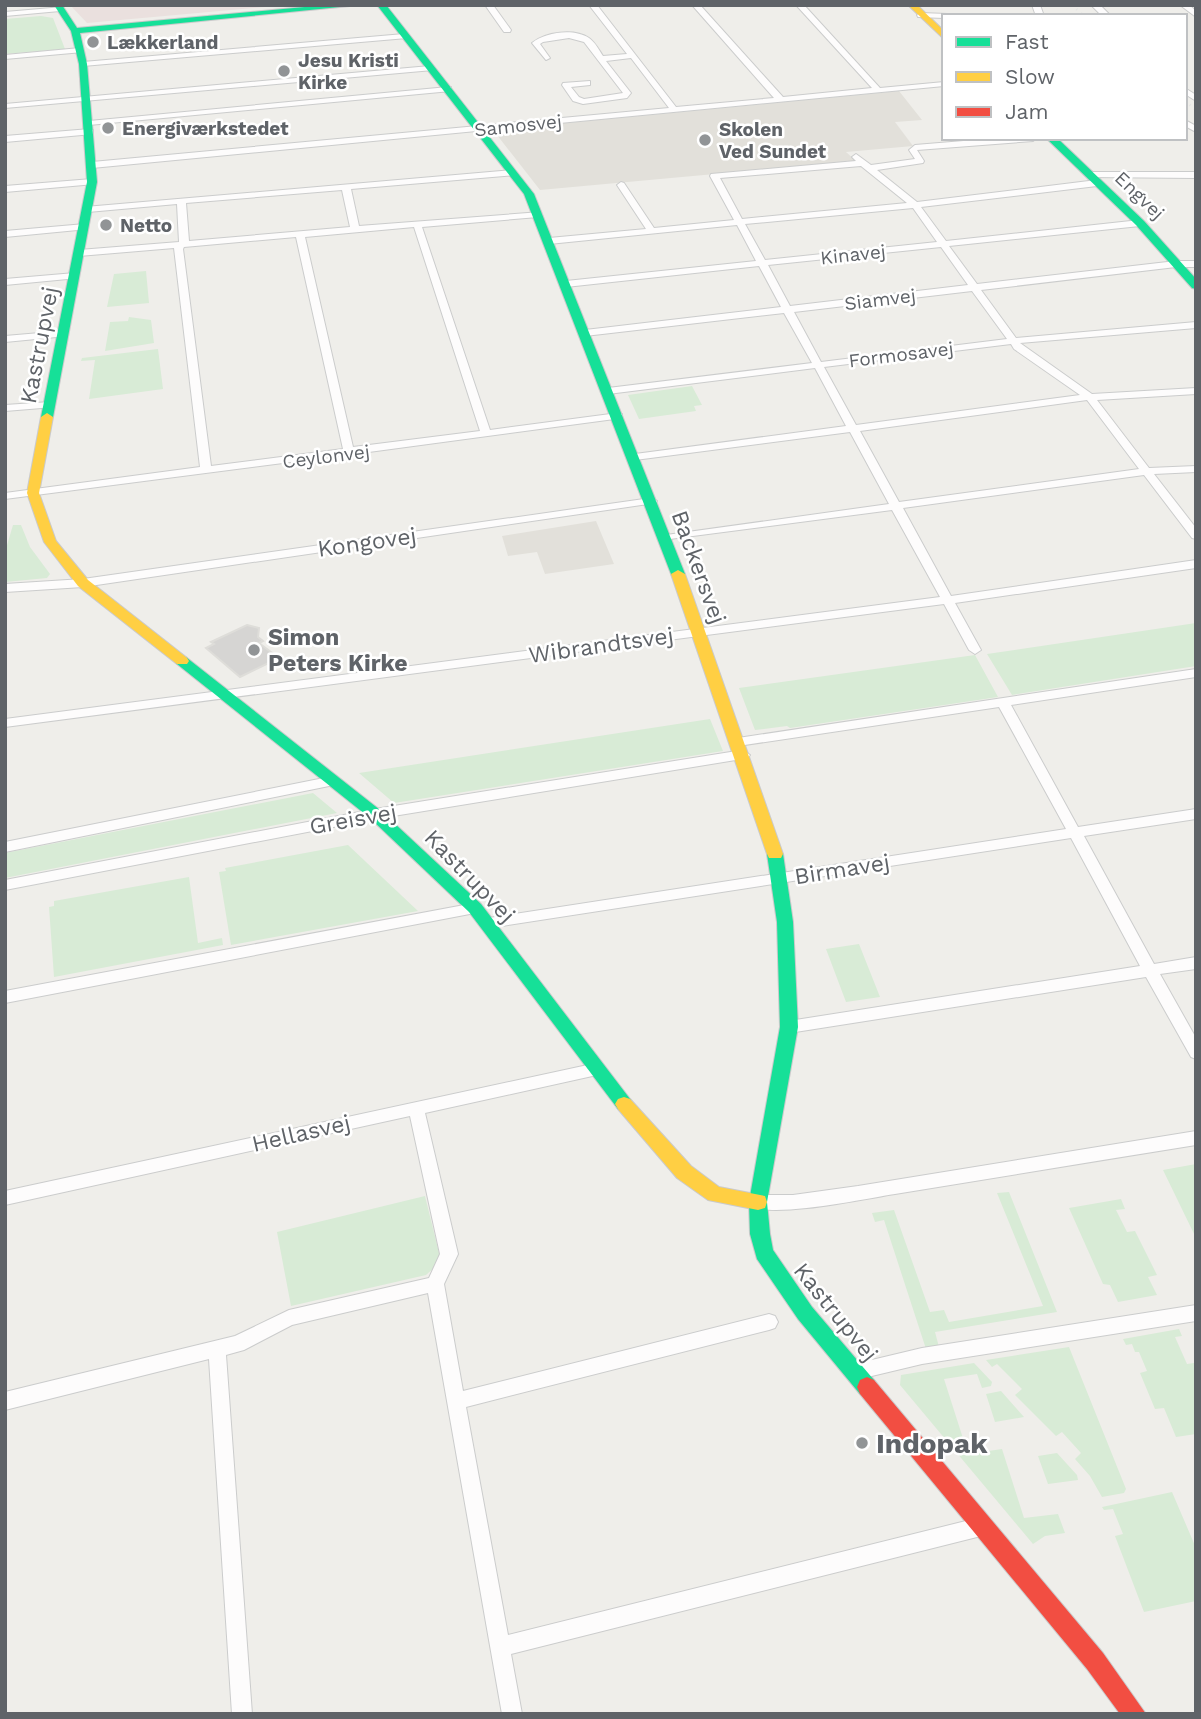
<svg xmlns="http://www.w3.org/2000/svg" width="1201" height="1719" font-family="'Work Sans',sans-serif">
<style>
.education{fill:#e2e0da}
.medical{fill:#eae0de}
.green{fill:#d8ebd6}
.building{fill:#d6d5d3;stroke:#deddd9;stroke-width:2}
.lines{fill:none;stroke-linecap:round;stroke-linejoin:round}
.street-casing{stroke:#cbcccc;stroke-width:2}
.fast-casing{stroke:#cacacb;stroke-width:2}
.slow-casing{stroke:#cacacb;stroke-width:2}
.jam-casing{stroke:#cacacb;stroke-width:2}
.street{fill:#fdfcfc;fill-rule:evenodd}
.fast{fill:#16e098;fill-rule:evenodd}
.slow{fill:#ffcf43;fill-rule:evenodd}
.jam{fill:#f24e42;fill-rule:evenodd}
.rail{stroke:#e4e4e4;stroke-width:2.5;stroke-dasharray:1 5;stroke-linecap:butt}
.poi-dot{fill:#919496;stroke:#fff;stroke-width:2.5}
.labels{text-anchor:middle;stroke-width:5;stroke-linejoin:round;paint-order:stroke}
.far-poi-label{font-size:19px;font-weight:bold;fill:#5f6368;stroke:#fff;text-anchor:start}
.far-street-label{font-size:19px;fill:#5f6368;stroke:#fff}
.street-label{font-size:23px;fill:#5f6368;stroke:#fff}
.poi-label{font-size:23px;font-weight:bold;fill:#5f6368;stroke:#fff;text-anchor:start}
.near-poi-label{font-size:28px;font-weight:bold;fill:#5f6368;stroke:#fff;text-anchor:start}
</style>
<rect width="100%" height="100%" fill="#efeeea"/>
<path class="education" d="M899,91L922,120L895,122L913,146L846,152L856,161L540,190L497,135L502,129Z
M596,521L614,564L545,574L537,552L508,556L502,536Z"/>
<path class="medical" d="M70,5H288L87,23Z"/>
<path class="green" d="M41,16L53,18L65,49L5,54V19Z
M146,271L149,303L107,307L114,274Z
M129,317L151,320L154,343L105,351L110,322L128,321Z
M158,349L163,389L89,399L95,360L81,361L82,358Z
M692,386L702,405L694,406L696,411L639,419L628,395Z
M13,525H21L30,547L50,574L47,578L5,582V552Z
M1196,623V666L1012,695L987,654Z
M975,655L998,697L790,728L787,726L755,730L739,688Z
M710,719L723,751L394,803L359,773Z
M313,793L337,813L5,878V853Z
M348,845L418,911L231,945L219,872L226,871L225,868Z
M189,877L198,943L222,938L223,945L54,977L49,907L54,906V901Z
M859,944L880,997L846,1002L826,949Z
M1196,1164V1238L1163,1170Z
M1009,1192L1057,1312L935,1332L939,1347L926,1349L884,1220L875,1222L872,1213L894,1210L930,1312L944,1310L949,1322L1043,1306L997,1193Z
M425,1196L440,1257L436,1266L426,1275L291,1306L277,1232Z
M1121,1199L1125,1209L1116,1210L1127,1232L1135,1231L1157,1275L1148,1277L1157,1295L1118,1302L1110,1285L1103,1284L1069,1208Z
M1179,1329L1182,1336L1175,1337L1187,1364L1194,1363L1196,1365V1434L1176,1437L1164,1408L1155,1409L1140,1373L1147,1371L1139,1352H1135L1132,1344L1126,1345L1123,1339Z
M1069,1347L1126,1489L1124,1493L1102,1497L1090,1476L1075,1459L1081,1453L1062,1432L1056,1436L1015,1395L1022,1389L997,1364L992,1367L986,1360Z
M974,1363L992,1382L991,1386L982,1388L977,1374L944,1379L968,1454L1002,1449L1024,1518L1058,1514L1065,1533L1045,1536L1033,1544L900,1385L901,1375Z
M1001,1391L1024,1417L995,1422L986,1394Z
M1057,1453L1077,1475L1078,1480L1048,1484L1038,1456Z
M1172,1492L1196,1548V1601L1144,1612L1115,1536L1123,1534L1113,1509L1104,1510L1102,1507Z"/>
<path class="building" d="M247,625L259,628L258,637L263,641L259,643L279,658L240,677L206,648L214,644L211,642Z"/>
<g class="lines">
<defs>
<path id="street" d="M485,5H493L511,30L510,32H504Z
M589,5H597L676,107L774,98L692,5H700L783,97L872,88L796,5H804L880,88L944,82V86L92,168L88,165L92,162L669,108L631,58L606,61L631,93L627,98L583,104L573,101L562,85L563,83L590,81V85L571,87L579,97L584,99L623,93L584,42L569,38L543,42L540,44L550,58L546,60L532,43C545,32 574,28 589,38C595,42 599,50 603,56L627,54Z
M1032,5H1040L1044,16H1036Z
M1091,5H1100L1111,16H1102Z
M1180,5H1189L1196,11V17Z
M63,7V11H60L5,16V12Z
M921,13L947,14L951,16H944V18L918,17L917,15Z
M404,34H407V38L83,66L79,64L83,62Z
M80,48H83V52L5,59V55Z
M430,66L434,68L433,70L5,108V104Z
M448,87H451V91L89,125L85,123L89,121Z
M1185,88L1196,95V101L1185,94Z
M1185,120L1196,126V132L1185,126Z
M90,129L93,130V134L5,142V136Z
M1000,138H1037L1033,141L917,150L924,161L923,163L877,170L917,202L1097,180L1101,183L1097,186L921,207L946,241L1140,220L1145,223L1140,226L949,246L977,284L1176,261H1196V267H1176L981,290L1016,338L1196,322V328L1020,343L1092,394L1196,388V394L1097,400L1149,468L1196,466V472L1154,474L1196,528V539L1192,538L1144,475L903,508L951,596L1196,560V568L955,603L981,650L975,654L969,650L944,604L5,727V719L940,597L892,510L662,540V536L666,535L889,504L850,432L635,460L630,457L635,454L846,426L815,368L608,394L603,391L608,388L812,363L784,313L585,336L580,333L585,330L781,307L759,266L566,287L561,284L566,281L756,261L737,225L549,244L544,241L549,238L646,229L617,185L621,182L624,183L654,228L734,220L710,176L711,174L856,161L852,157L856,154L871,165L915,159L909,150L915,145ZM861,166L907,203L742,219L720,178ZM913,208L937,242L765,260L745,224ZM941,247L968,285L790,306L768,265ZM972,291L1007,339L821,362L794,312ZM1011,344L1014,349L1080,395L856,425L824,367ZM1087,400L1139,469L899,502L860,431Z
M513,170L517,173L516,175L351,189L359,226L541,212V216L538,217L422,227L490,430L618,413L622,414V418L354,454L349,456L345,455L5,499V493L200,467L174,248L79,256L74,253L79,250L179,242L177,204L88,212L85,211V207ZM342,190L350,227L189,241L186,203ZM414,227L480,431L353,447L305,237ZM296,237L343,449L211,466L183,249L184,247Z
M1090,172H1196V178L1087,177L1086,175Z
M92,179L95,180V184L5,192V186Z
M85,224L88,225V229L5,237V231Z
M75,273L78,274V278L5,285V279Z
M63,331L67,332V336L5,342V336Z
M50,402L55,405L54,407L5,411V405Z
M651,498L657,501L655,503L83,587L5,592V584L83,579Z
M1196,669V677L1011,705L1078,827L1196,809V819L1084,836L1154,964L1196,957V969L1160,974L1196,1038V1059L1191,1057L1146,977L789,1033L784,1031L781,1027L784,1023L789,1021L1140,966L1071,838L489,928L484,927L482,923L484,919L489,918L1066,829L999,707L738,746L731,742L738,738Z
M743,750L750,755L748,758L375,819L5,890V880L375,809Z
M334,776L339,778L341,781L339,784L5,852V842Z
M475,903L480,904L482,908L480,912L475,913L5,1003V991Z
M597,1063L603,1064L605,1069L603,1074L597,1075L425,1113L458,1254L444,1284L463,1391L769,1314L775,1316L778,1322L775,1328L769,1330L466,1407L508,1635L982,1517L989,1520L992,1527L989,1534L511,1654L522,1714H502L428,1293L292,1325L244,1350L226,1355L252,1714H232L209,1359L5,1410V1392L235,1336L289,1310L429,1278L440,1254L410,1116L5,1205V1191Z
M1196,1131V1145C1095,1161 995,1178 895,1194C863,1199 780,1217 752,1207L750,1202L752,1197L758,1195H793L858,1186Z
M1196,1305V1321L922,1364L855,1380L849,1378L846,1372L849,1366L855,1364L922,1348Z"/>
<path id="fast" d="M54,5H62L77,28L326,5H360L80,33L87,64L97,182L53,417L47,421L41,417L87,182L79,64L71,31Z
M377,5H386L534,194L685,574L683,577H673L671,574L524,194Z
M1046,138H1057L1144,221L1196,279V289L1192,288L1136,225Z
M182,656L187,658L380,810L481,904L630,1099L633,1104L630,1109L624,1111L618,1109L469,912L370,818L177,664L175,661L177,658Z
M775,848L783,854L793,922L798,1027L767,1202L770,1234L773,1250L812,1307L874,1380L877,1387L874,1394L867,1397L860,1394L798,1319L757,1259L750,1234L749,1202L780,1027L777,922L767,854Z"/>
<path id="slow" d="M908,5H917L944,31V39Z
M47,413L53,417L39,493L56,541L88,580L187,658L189,661L187,664H177L78,586L44,542L27,493L41,417Z
M678,570L685,574L783,854L781,858H769L767,854L671,574Z
M624,1097L630,1099L691,1166L719,1187L765,1196L767,1202L765,1208L758,1210L708,1200L677,1178L618,1109L615,1104L618,1099Z"/>
<path id="jam" d="M867,1377L874,1380L1103,1653L1146,1714H1120L1087,1669L860,1394L857,1387L860,1380Z"/>
</defs>
<use href="#street" class="street-casing"/>
<use href="#fast" class="fast-casing"/>
<use href="#slow" class="slow-casing"/>
<use href="#jam" class="jam-casing"/>
<use href="#street" class="street"/>
<use href="#fast" class="fast"/>
<use href="#slow" class="slow"/>
<use href="#jam" class="jam"/>
<path class="rail" d="M1072,5L1084,16
M1185,101L1196,110"/>
</g>
<g class="poi-dot">
<circle cx="93" cy="42" r="7"/>
<circle cx="284" cy="71" r="7"/>
<circle cx="108" cy="128" r="7"/>
<circle cx="705" cy="140" r="7"/>
<circle cx="106" cy="225" r="7"/>
<circle cx="254" cy="650" r="7"/>
<circle cx="862" cy="1443" r="7"/>
</g>
<g class="labels">
<g class="far-poi-label">
<text x="107" y="49">Lækkerland</text>
<text x="298" y="67">Jesu Kristi<tspan x="298" dy="22">Kirke</tspan></text>
<text x="122" y="135">Energiværkstedet</text>
<text x="719" y="136">Skolen<tspan x="719" dy="22">Ved Sundet</tspan></text>
<text x="120" y="232">Netto</text>
</g>
<g class="far-street-label">
<text transform="translate(518 125) rotate(-6)" y="7">Samosvej</text>
<text transform="translate(1140 195) rotate(44)" y="7">Engvej</text>
<text transform="translate(853 254) rotate(-6)" y="7">Kinavej</text>
<text transform="translate(880 299) rotate(-7)" y="7">Siamvej</text>
<text transform="translate(901 354) rotate(-7)" y="7">Formosavej</text>
<text transform="translate(326 456) rotate(-7)" y="7">Ceylonvej</text>
</g>
<g class="street-label">
<text transform="translate(39 345) rotate(-79)" y="8">Kastrupvej</text>
<text transform="translate(367 542) rotate(-8)" y="8">Kongovej</text>
<text transform="translate(699 567) rotate(70)" y="8">Backersvej</text>
<text transform="translate(601 645) rotate(-8)" y="8">Wibrandtsvej</text>
<text transform="translate(353 819) rotate(-10)" y="8">Greisvej</text>
<text transform="translate(842 869) rotate(-9)" y="8">Birmavej</text>
<text transform="translate(470 876) rotate(46)" y="8">Kastrupvej</text>
<text transform="translate(301 1133) rotate(-13)" y="8">Hellasvej</text>
<text transform="translate(836 1312) rotate(51)" y="8">Kastrupvej</text>
</g>
<g class="poi-label">
<text x="268" y="645">Simon<tspan x="268" dy="26">Peters Kirke</tspan></text>
</g>
<g class="near-poi-label">
<text x="876" y="1453">Indopak</text>
</g>
</g>
<rect width="1201" height="1719" fill="none" stroke="#5f6368" stroke-width="14"/>
<rect x="942" y="14" width="245" height="126" fill="#ffffff" stroke="#bfc1c3" stroke-width="2"/>
<rect x="956" y="37" width="35" height="10" fill="#16e098" stroke="#bfc1c3" stroke-width="2"/>
<text x="1005" y="49" font-size="21" fill="#5f6368">Fast</text>
<rect x="956" y="72" width="35" height="10" fill="#ffcf43" stroke="#bfc1c3" stroke-width="2"/>
<text x="1005" y="84" font-size="21" fill="#5f6368">Slow</text>
<rect x="956" y="107" width="35" height="10" fill="#f24e42" stroke="#bfc1c3" stroke-width="2"/>
<text x="1005" y="119" font-size="21" fill="#5f6368">Jam</text>
</svg>
